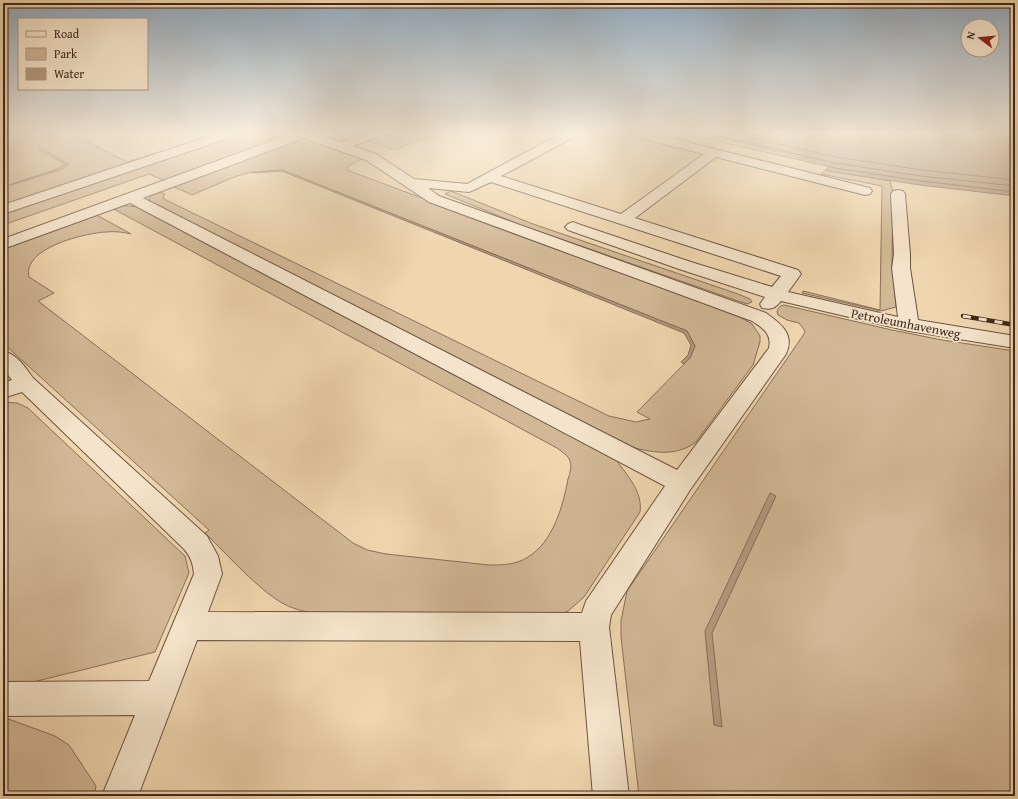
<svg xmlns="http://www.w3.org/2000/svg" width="1018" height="799" font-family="'Gentium Book Plus',serif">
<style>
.green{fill:#d2b896;stroke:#89705a}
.water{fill:#b49b7e;stroke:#866d58}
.pier{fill:#f0d6af}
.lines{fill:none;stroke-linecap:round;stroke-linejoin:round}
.shore{stroke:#7a624e;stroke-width:1}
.minor-casing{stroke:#6c5442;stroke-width:2}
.minor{fill:#f5e4cb;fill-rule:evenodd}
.rail-far1-casing{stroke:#40281e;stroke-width:3.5}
.rail-casing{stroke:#40281e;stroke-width:4.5}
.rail-far1{stroke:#f5e4cb;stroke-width:2.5;stroke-dasharray:7;stroke-linecap:butt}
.rail{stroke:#f5e4cb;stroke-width:3;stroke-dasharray:8;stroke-linecap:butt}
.labels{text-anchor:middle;stroke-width:3.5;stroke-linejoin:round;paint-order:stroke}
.street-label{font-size:13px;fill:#40281e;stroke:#f5e4cb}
</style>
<rect width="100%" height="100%" fill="#f0d6af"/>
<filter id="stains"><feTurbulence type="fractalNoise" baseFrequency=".005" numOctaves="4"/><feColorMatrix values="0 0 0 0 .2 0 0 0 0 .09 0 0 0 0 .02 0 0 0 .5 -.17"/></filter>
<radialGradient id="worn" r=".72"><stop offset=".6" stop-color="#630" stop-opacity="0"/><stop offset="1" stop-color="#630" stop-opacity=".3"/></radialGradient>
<path class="green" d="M3,134H72L127,162L166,150L162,153L3,208Z
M237,134H278L263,146L165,181L149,174L3,225V213Z
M380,134H433L395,150L365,140Z
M290,143H319L362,159L348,166L347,170L740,317L752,324L760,336V342L753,365L696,442C675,458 650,452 627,446L149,202L151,192L156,190L165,194L163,197L164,199L609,416L636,422L650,419L637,412L690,358L695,346L687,331L282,170L252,172L234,177L192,195L170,185L179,183L182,184L203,176L201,175Z
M825,170L890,181L893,192L892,265L896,307L881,311L802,293L803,291L880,310L882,186L821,174Z
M451,191L533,224L738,294L750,299L752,302L747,304L732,299L521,225L445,194Z
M114,205L140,207L614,457C626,474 643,491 640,512L584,597L568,611L556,616L319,614C307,612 295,610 284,604C258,590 227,554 205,533L209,530L3,343V247L93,213L131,234C123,232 114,231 106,232C85,233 22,248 29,277L54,293L38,301L353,543L367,550L386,554L489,565C503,565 516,565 528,557C553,542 563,506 568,479C570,473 572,467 570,461C568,455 562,452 557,448L110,207Z
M784,305L892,330L942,340L1015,351V796H639L621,637V621L627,591L804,334L805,331L799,323L787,320L778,315L777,312C778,308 779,306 784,305Z
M3,402L17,403L28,408L185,556L189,573L155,652L21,685L3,686Z
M3,717L55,736L69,745L96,786L94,796H3Z"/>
<path class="water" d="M670,134H1015V196L920,185L834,172Z
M38,146L69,164L63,169L11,185H9L60,168L65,164L39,150V148L37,147Z
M282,170L687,331L695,346L690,358L684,364L681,362L688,355L691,345L684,333L282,171L253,173L252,172Z
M770,493L776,496L712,633L722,727L714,725L705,631Z"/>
<path class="pier" d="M668,134H700L828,166L823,172L670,136Z"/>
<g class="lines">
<path class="shore" d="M687,134L835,168L921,181L1015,192
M709,134L835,163L921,176L1015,186
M735,134L836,157L922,170L1015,180"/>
<defs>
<path id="minor" d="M215,134H234L232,137L3,214V205Z
M291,134H318L342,142L361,134H379L377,137L353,146L376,154L414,179L467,184L560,134H576L574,137L501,176L621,214L704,154L636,137L634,134H655L870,188L872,191L870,194L865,195L716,157L635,218L798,270L801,274L788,292L898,317L892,268L894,254L891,194L893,191L898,190L903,191L905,194L910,254V268L918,320L1015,336V348L909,331L781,301C775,308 772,310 762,308L760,304L765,297L679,269L568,230L565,227L568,224L573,222L578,224L691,262L772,287L781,276L491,182L469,192L428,188L439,196L766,313C781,324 795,334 786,354L690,490L611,615L609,627L629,796H593L580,641L197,640L138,796H102L135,715L3,716V682L149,681L194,574C193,564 191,557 184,549L22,392L3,398V383L12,380L3,369V351C17,354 25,367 33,378L207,536L218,556L222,574L208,612L582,613L586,601L665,486L130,203L3,249V239ZM304,138L366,160L429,202L752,321C763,328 772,334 769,348L677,470L143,198Z"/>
</defs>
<use href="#minor" class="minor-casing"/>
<use href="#minor" class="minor"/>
<defs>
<path id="rail-far1" d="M963,316L966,317"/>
<path id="rail" d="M963,316L1015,325"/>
</defs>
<use href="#rail-far1" class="rail-far1-casing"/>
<use href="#rail" class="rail-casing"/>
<use href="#rail-far1" class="rail-far1"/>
<use href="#rail" class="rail"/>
</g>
<linearGradient id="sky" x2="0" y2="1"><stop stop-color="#93aabe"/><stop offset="0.54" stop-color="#f8eddb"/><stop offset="1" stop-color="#f8eddb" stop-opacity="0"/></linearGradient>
<rect width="1018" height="246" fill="url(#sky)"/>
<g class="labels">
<g class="street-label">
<text transform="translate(906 323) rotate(11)" y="5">Petroleumhavenweg</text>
</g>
</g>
<rect width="1018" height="799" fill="none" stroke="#f0d6af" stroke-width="16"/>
<rect x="4" y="4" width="1010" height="791" fill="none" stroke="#40281e" stroke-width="2"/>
<rect x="8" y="8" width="1002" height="783" fill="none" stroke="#40281e"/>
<rect x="18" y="18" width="130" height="72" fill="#f5e4cb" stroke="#ad9986"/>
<rect x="26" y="31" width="20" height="6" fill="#f5e4cb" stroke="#ad9986"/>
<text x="54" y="38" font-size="12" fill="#40281e">Road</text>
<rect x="26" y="48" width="20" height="12" fill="#d2b896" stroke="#ad9986"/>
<text x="54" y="58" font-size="12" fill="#40281e">Park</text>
<rect x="26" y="68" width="20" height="12" fill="#b49b7e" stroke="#ad9986"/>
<text x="54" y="78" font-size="12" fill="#40281e">Water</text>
<g transform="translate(980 38) rotate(286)"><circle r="19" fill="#f5e4cb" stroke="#ad9986"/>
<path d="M0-3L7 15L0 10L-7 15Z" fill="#8f2418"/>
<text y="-6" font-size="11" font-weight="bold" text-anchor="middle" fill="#40281e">N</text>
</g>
<rect width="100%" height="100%" filter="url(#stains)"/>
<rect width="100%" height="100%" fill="url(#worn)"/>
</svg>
